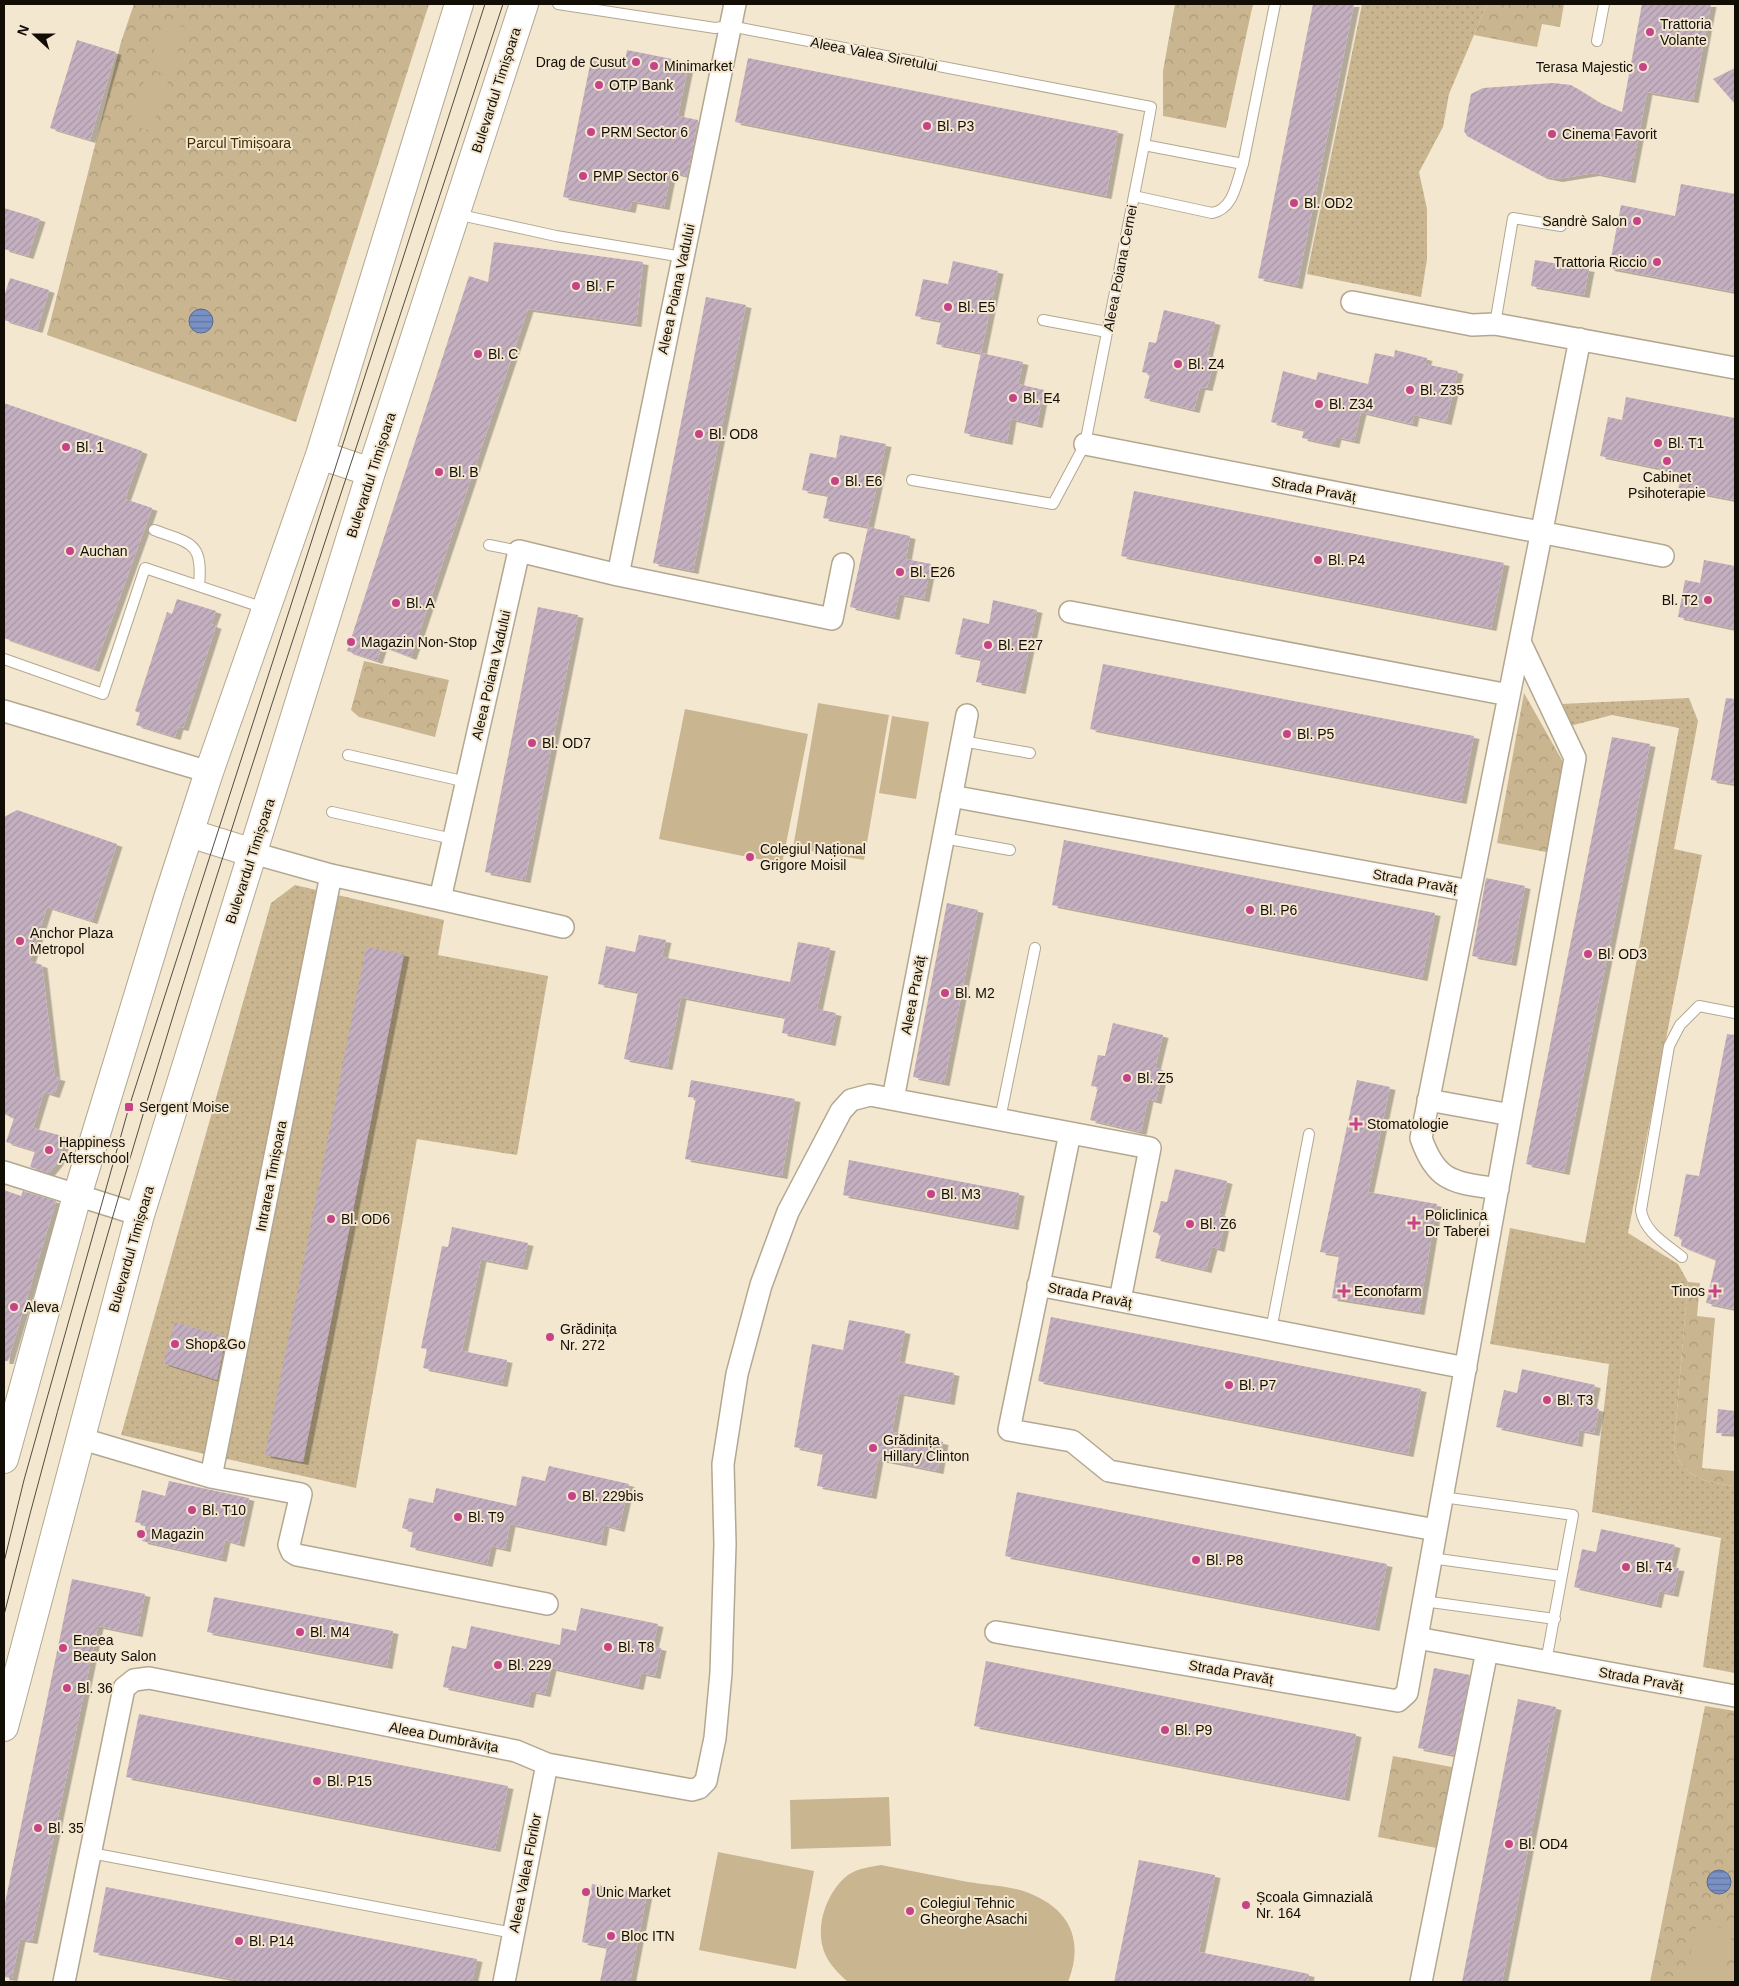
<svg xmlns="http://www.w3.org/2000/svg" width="1739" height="1986" font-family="Arial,sans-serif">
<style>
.grass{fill:url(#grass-dots)}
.park{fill:url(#park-crowns)}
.pitch{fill:#c9b58f}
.water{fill:url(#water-rules);stroke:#5a6a8c}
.building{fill:url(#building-hatch);filter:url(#shadow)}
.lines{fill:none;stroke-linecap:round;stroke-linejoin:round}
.lane-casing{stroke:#b3a791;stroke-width:12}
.street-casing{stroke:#b3a791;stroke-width:24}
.secondary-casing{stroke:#b3a791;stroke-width:30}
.lane{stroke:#fff;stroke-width:10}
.street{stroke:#fff;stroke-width:21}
.secondary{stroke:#fff;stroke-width:28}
.tram{stroke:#534d40;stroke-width:1}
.poi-dot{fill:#c64388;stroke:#f4e7d0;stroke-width:2}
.labels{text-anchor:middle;stroke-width:4;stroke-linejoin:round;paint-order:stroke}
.poi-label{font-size:14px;fill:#120e06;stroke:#f4e7d0;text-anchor:start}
.street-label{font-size:14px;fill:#120e06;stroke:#f4e7d0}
.park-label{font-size:14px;fill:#432e00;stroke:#f4e7d0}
</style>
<defs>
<pattern id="grass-dots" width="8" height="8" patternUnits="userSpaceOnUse" patternTransform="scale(1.25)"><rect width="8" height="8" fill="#c9b58f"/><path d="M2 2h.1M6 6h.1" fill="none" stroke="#ac9a7a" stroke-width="1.8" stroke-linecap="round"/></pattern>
<pattern id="park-crowns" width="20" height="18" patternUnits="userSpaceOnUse" patternTransform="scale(1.25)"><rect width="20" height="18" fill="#c9b58f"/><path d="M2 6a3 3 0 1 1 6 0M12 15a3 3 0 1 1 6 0" fill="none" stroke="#ac9a7a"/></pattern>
<pattern id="water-rules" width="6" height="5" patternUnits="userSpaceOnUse" patternTransform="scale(1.25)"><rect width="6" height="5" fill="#7991c5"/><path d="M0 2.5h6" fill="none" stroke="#62759e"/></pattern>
<pattern id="building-hatch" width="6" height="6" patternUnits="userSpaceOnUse" patternTransform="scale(1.25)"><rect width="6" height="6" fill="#c4afc0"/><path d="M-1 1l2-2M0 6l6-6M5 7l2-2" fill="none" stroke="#a795a4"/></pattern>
<filter id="shadow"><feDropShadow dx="5.5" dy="3" stdDeviation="0" flood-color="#0004"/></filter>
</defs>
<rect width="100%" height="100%" fill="#f4e7d0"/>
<path class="grass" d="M1362,4H1487L1449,94L1443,127L1419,172L1427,209V259L1421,297L1307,274Z
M1689,698L1698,721L1674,849L1702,855L1628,1233L1678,1264L1688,1282L1674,1445C1678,1477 1708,1483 1735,1486V1673L1703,1667L1721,1538L1592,1512L1609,1364L1490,1344L1510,1228L1585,1243L1679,728L1612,715L1570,726L1561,704Z
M295,885L444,920L438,955L548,976L517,1155L417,1139L356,1488L121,1435L271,903Z"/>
<path class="park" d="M134,4H429L296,422L47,335L121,42Z
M1175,4H1253L1226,128L1163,116V71Z
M1487,4H1564L1560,27L1542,24L1537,47L1474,35Z
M364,661L449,680L435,737L359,717L351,710Z
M1524,693L1567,769L1552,853L1497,843Z
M1688,1282L1700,1283L1697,1316L1715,1318L1702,1468L1735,1471V1486C1708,1483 1678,1477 1674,1445Z
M1705,1706L1735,1711V1982H1650Z
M1393,1756L1457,1768L1442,1849L1378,1837Z"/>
<path class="pitch" d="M164,21L186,28L169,76L148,68Z
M146,75L168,82L151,131L129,124Z
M818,703L889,715L864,860L793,848Z
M685,709L808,734L782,864L659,839Z
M892,716L929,722L916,799L879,793Z
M889,1797L891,1846L791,1849L790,1800Z
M718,1852L814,1871L796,1969L699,1950Z
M881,1865C910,1871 939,1876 968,1882C987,1885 1011,1886 1029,1893C1071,1910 1084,1941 1068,1982H848C839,1974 831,1966 826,1956C813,1930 826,1892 848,1875C858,1868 870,1867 881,1865Z
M1697,1923L1733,1930L1722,1982H1684Z"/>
<path class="water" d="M189 321a12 12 0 1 1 24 0a12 12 0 1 1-24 0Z
M1707 1882a12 12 0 1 1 24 0a12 12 0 1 1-24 0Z"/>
<path class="building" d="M1313,4H1354L1297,286L1258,278Z
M1642,4H1711L1693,100L1647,92L1630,180L1594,173L1557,179L1542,176L1467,136L1464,131L1471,94L1483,88L1553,83L1571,85L1600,103L1622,112Z
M77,40L116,52L90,140L50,128Z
M627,50L672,59L671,64L688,67L678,116L698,120L687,176L671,172L664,207L632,201L630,210L563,197L591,60L624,67Z
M748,58L1118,131L1106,196L735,122Z
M1735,68V104L1713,79Z
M1681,184L1735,194V292L1609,268L1621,205L1675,216Z
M4,208L40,219L28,256L4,249Z
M494,242L643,262L636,324L528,309L411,657L382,646L377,661L347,651L469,276L488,282Z
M1535,260L1589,269L1584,295L1531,286Z
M953,261L998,271L981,353L936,344L941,321L915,316L923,279L948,284Z
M10,278L49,290L37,330L4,320V297Z
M706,297L746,305L693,571L653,563Z
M1164,310L1215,322L1207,355L1215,357L1207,388L1200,387L1194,410L1144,398L1150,374L1142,372L1149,342L1156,343Z
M1395,350L1427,358L1425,364L1458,371L1446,422L1414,415L1412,424L1361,412L1354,441L1336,437L1334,445L1302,438L1304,430L1271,422L1283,371L1316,380L1318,372L1368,384L1375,353L1394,357Z
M981,353L1023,362L1018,384L1044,390L1037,425L1011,419L1007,442L964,433Z
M1626,397L1735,418V500L1678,489L1682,473L1600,456L1608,417L1622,420Z
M4,403L142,451L125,499L152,508L94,669L4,638Z
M840,435L886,444L868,527L823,518L828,495L802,490L810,453L836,458Z
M1134,491L1504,563L1491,628L1121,556Z
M868,527L910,536L906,559L931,564L924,599L899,594L894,617L850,607Z
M1704,560L1735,566V629L1678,617L1685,580L1700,583Z
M177,599L216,611L211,624L216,626L183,728L178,727L175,737L136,725L140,713L135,711L167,612L172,614Z
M993,600L1037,610L1020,691L976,682L981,659L955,654L963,618L989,624Z
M538,607L578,615L525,880L485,872Z
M1103,664L1474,736L1461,801L1090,729Z
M1726,698L1735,699V784L1711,780Z
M1612,737L1650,744L1564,1172L1526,1164Z
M17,810L117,844L92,921L47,907L30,961L42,965L55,1077L60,1078L54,1095L44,1092L33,1128L66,1137L58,1162L49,1173L30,1167L35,1151L6,1142L14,1118L4,1114V817Z
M1064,840L1435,913L1422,978L1052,905Z
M1486,878L1525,886L1511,963L1472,956Z
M947,903L978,910L944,1083L913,1077Z
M639,935L666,940L662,957L790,982L798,942L830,948L817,1009L836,1013L830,1043L782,1033L785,1017L681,997L667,1067L624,1059L638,992L598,984L606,946L635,952Z
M366,947L404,954L303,1462L265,1455Z
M1113,1023L1163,1035L1155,1068L1163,1070L1156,1101L1148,1099L1141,1132L1090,1120L1098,1087L1091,1086L1098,1055L1105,1056Z
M1727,1034L1735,1035V1309L1706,1303L1716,1260L1681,1246L1682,1238L1674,1236L1686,1174L1699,1176Z
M691,1080L795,1099L782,1176L685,1159L696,1098L688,1097Z
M1357,1080L1390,1087L1368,1192L1437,1204L1419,1312L1332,1298L1339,1255L1320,1252Z
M849,1160L1019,1193L1013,1227L843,1195Z
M1175,1169L1227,1181L1219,1214L1226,1216L1219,1249L1212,1247L1206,1270L1155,1258L1161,1234L1153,1232L1161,1201L1167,1202Z
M4,1190L21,1196L23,1191L56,1201L8,1361H4Z
M452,1227L528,1243L522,1267L481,1259L462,1351L507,1360L502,1384L423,1368L427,1349L421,1348L442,1246L448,1247Z
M1051,1317L1421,1389L1408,1454L1038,1381Z
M849,1320L905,1331L899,1362L954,1373L949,1402L899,1393L892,1432L943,1442L938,1471L878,1459L871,1496L817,1486L823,1453L794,1447L812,1344L843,1350Z
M175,1322L226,1337L217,1380L163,1363Z
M1522,1369L1595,1385L1591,1407L1599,1409L1594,1433L1579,1430L1577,1444L1496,1427L1504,1390L1517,1393Z
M1718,1409L1735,1411V1434L1716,1433Z
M549,1466L629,1484L619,1529L604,1525L601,1543L510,1524L505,1549L491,1546L487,1564L410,1547L413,1531L402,1528L409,1498L433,1503L436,1488L516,1506L522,1476L545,1481Z
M169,1481L249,1498L239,1544L225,1540L221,1559L142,1541L146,1525L135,1522L142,1490L165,1496Z
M1017,1492L1387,1564L1374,1628L1005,1556Z
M1601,1529L1675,1545L1670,1567L1679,1568L1673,1594L1659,1591L1656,1605L1574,1587L1582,1549L1596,1552Z
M72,1579L145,1594L137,1634L98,1626L32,1941L20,1939L12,1978L4,1977V1908Z
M214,1597L393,1631L387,1666L207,1632Z
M581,1608L658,1624L653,1646L661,1648L655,1676L641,1673L638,1687L551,1668L545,1694L531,1691L528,1705L443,1687L452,1646L466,1649L471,1626L560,1645L562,1628L576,1631Z
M986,1661L1356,1734L1344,1798L974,1726Z
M1434,1668L1470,1675L1454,1755L1418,1748Z
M1518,1699L1556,1707L1502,1982H1462Z
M139,1714L508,1786L495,1849L126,1777Z
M1139,1860L1215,1875L1199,1952L1309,1974L1308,1982H1114Z
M592,1884L647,1894L630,1982H600L607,1947L582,1942Z
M106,1887L477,1959L472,1982H247L93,1952Z"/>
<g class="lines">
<defs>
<path id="lane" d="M558,4L715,28L730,26L1151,107L1144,145
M1597,41L1604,4
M1134,196L1212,213C1234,209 1236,183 1243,164
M456,214L556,236L683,257
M1043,320L1107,332
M1495,324L1513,218L1561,226
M912,480L1053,504L1085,444L1144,145L1243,164L1275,4
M154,530C192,544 203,542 199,586
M489,545L519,551
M4,659L103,694L145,568L264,608
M962,741L1030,753
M348,755L467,782
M332,812L453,839
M943,838L1010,850
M1000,1119L1035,948
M1682,1257C1666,1244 1644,1232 1641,1210L1669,1046L1680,1025L1699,1006L1735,1013
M1271,1330L1309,1134
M1442,1497L1573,1515L1546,1662
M1431,1558L1561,1576
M1423,1601L1555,1619
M91,1853L513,1933"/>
<path id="street" d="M1352,302L1472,325L1495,324L1735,368
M1085,444L1663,556
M618,575L832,619L843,564
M1070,612L1509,695
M4,711L209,772
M951,796L1470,891
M253,853L331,875L440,899L519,551L618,575L735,4
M440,899L563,927
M893,1099L967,715
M1428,1100L1511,1115
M1070,1133L1009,1430L1072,1441L1109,1471L1436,1530
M4,1172L140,1215
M1498,1189C1455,1182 1437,1184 1421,1138L1580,339
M1038,1285L1466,1368
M79,1438L211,1477L301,1494L289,1545L292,1552L297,1555L547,1604
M211,1477L331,875
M996,1632L1392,1700L1398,1701L1407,1693L1575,758L1520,642
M1417,1638L1735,1696
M64,1982L124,1688L134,1680L149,1678L516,1751L547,1764L692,1790L699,1788L706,1781L715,1738L721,1673L725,1544L723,1464L737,1374L761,1285L788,1212L841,1111L851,1100L870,1095L1150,1148L1120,1300
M504,1982L547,1764
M1421,1982L1487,1651"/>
<path id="secondary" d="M320,455L371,472
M189,833L253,853
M4,1459L77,1196L168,898L209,772L320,455L459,4
M4,1727L140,1215L371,472L524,4"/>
</defs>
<use href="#lane" class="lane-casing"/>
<use href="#street" class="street-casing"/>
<use href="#secondary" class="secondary-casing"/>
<use href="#lane" class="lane"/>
<use href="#street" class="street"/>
<use href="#secondary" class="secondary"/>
<path class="tram" d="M4,1562L24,1480L129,1107L485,4
M4,1615C141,1070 328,538 503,4"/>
</g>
<g class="poi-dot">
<circle cx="1650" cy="32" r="5"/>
<circle cx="636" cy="62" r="5"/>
<circle cx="654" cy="66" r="5"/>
<circle cx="1643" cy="67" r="5"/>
<circle cx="599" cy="85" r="5"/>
<circle cx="927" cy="126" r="5"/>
<circle cx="591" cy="132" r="5"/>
<circle cx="1552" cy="134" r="5"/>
<circle cx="583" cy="176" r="5"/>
<circle cx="1294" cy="203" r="5"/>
<circle cx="1637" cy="221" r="5"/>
<circle cx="1657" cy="262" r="5"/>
<circle cx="576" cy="286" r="5"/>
<circle cx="948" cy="307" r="5"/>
<circle cx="478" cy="354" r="5"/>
<circle cx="1178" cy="364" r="5"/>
<circle cx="1410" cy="390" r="5"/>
<circle cx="1013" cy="398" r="5"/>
<circle cx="1319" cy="404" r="5"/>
<circle cx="699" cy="434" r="5"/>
<circle cx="1658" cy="443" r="5"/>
<circle cx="66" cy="447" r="5"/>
<circle cx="1667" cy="461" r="5"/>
<circle cx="439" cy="472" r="5"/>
<circle cx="835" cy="481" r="5"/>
<circle cx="70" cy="551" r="5"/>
<circle cx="1318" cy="560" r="5"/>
<circle cx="900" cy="572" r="5"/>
<circle cx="1708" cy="600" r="5"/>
<circle cx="396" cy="603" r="5"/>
<circle cx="351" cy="642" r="5"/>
<circle cx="988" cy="645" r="5"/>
<circle cx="1287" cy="734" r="5"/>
<circle cx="532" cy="743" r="5"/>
<circle cx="750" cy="857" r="5"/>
<circle cx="1250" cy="910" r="5"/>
<circle cx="20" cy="941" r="5"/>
<circle cx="1588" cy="954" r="5"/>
<circle cx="945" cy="993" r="5"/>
<circle cx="1127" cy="1078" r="5"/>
<rect x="124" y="1102" width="10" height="10" rx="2.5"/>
<path d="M1353.5 1116.5h5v5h5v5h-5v5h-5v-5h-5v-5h5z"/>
<circle cx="49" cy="1150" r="5"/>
<circle cx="931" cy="1194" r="5"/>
<circle cx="331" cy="1219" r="5"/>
<path d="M1411.5 1215.5h5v5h5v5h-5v5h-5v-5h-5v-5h5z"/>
<circle cx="1190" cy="1224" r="5"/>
<path d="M1341.5 1283.5h5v5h5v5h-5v5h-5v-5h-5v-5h5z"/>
<path d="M1712.5 1283.5h5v5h5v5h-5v5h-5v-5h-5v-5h5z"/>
<circle cx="14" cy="1307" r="5"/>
<circle cx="550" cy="1337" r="5"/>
<circle cx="175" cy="1344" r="5"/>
<circle cx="1229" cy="1385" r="5"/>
<circle cx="1547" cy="1400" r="5"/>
<circle cx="873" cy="1448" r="5"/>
<circle cx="572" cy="1496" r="5"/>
<circle cx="192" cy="1510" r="5"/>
<circle cx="458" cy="1517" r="5"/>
<circle cx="141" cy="1534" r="5"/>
<circle cx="1196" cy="1560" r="5"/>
<circle cx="1626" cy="1567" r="5"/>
<circle cx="300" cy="1632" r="5"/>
<circle cx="608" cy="1647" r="5"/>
<circle cx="63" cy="1648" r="5"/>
<circle cx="498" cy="1665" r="5"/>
<circle cx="67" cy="1688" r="5"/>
<circle cx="1165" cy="1730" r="5"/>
<circle cx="317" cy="1781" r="5"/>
<circle cx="38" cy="1828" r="5"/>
<circle cx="1509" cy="1844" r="5"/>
<circle cx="586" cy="1892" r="5"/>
<circle cx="1246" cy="1905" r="5"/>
<circle cx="910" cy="1911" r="5"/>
<circle cx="611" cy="1936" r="5"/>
<circle cx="239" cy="1941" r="5"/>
</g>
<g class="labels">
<g class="poi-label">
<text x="1660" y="29">Trattoria<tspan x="1660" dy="16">Volante</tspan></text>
<text x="626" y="67" text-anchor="end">Drag de Cusut</text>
<text x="664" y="71">Minimarket</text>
<text x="1633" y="72" text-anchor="end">Terasa Majestic</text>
<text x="609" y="90">OTP Bank</text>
<text x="937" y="131">Bl. P3</text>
<text x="601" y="137">PRM Sector 6</text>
<text x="1562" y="139">Cinema Favorit</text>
<text x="593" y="181">PMP Sector 6</text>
<text x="1304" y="208">Bl. OD2</text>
<text x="1627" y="226" text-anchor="end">Sandrè Salon</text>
<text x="1647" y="267" text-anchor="end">Trattoria Riccio</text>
<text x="586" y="291">Bl. F</text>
<text x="958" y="312">Bl. E5</text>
<text x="488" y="359">Bl. C</text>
<text x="1188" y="369">Bl. Z4</text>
<text x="1420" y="395">Bl. Z35</text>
<text x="1023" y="403">Bl. E4</text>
<text x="1329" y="409">Bl. Z34</text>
<text x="709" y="439">Bl. OD8</text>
<text x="1668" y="448">Bl. T1</text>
<text x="76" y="452">Bl. 1</text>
<text x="449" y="477">Bl. B</text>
<text x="1667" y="482" text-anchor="middle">Cabinet<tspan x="1667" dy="16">Psihoterapie</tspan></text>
<text x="845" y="486">Bl. E6</text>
<text x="80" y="556">Auchan</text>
<text x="1328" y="565">Bl. P4</text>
<text x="910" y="577">Bl. E26</text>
<text x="1698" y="605" text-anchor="end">Bl. T2</text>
<text x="406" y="608">Bl. A</text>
<text x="361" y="647">Magazin Non-Stop</text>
<text x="998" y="650">Bl. E27</text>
<text x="1297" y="739">Bl. P5</text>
<text x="542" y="748">Bl. OD7</text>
<text x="760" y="854">Colegiul Național<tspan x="760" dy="16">Grigore Moisil</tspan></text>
<text x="1260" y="915">Bl. P6</text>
<text x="30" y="938">Anchor Plaza<tspan x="30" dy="16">Metropol</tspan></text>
<text x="1598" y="959">Bl. OD3</text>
<text x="955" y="998">Bl. M2</text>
<text x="1137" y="1083">Bl. Z5</text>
<text x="139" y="1112">Sergent Moise</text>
<text x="1367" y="1129">Stomatologie</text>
<text x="59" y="1147">Happiness<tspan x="59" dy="16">Afterschool</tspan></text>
<text x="941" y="1199">Bl. M3</text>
<text x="1425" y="1220">Policlinica<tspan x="1425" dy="16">Dr Taberei</tspan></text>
<text x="341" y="1224">Bl. OD6</text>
<text x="1200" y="1229">Bl. Z6</text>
<text x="1354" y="1296">Econofarm</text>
<text x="1705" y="1296" text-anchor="end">Tinos</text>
<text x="24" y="1312">Aleva</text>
<text x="560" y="1334">Grădinița<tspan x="560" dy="16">Nr. 272</tspan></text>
<text x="185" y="1349">Shop&amp;Go</text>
<text x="1239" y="1390">Bl. P7</text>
<text x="1557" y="1405">Bl. T3</text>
<text x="883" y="1445">Grădinița<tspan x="883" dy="16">Hillary Clinton</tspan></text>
<text x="582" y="1501">Bl. 229bis</text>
<text x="202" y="1515">Bl. T10</text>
<text x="468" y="1522">Bl. T9</text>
<text x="151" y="1539">Magazin</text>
<text x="1206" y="1565">Bl. P8</text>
<text x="1636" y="1572">Bl. T4</text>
<text x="310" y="1637">Bl. M4</text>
<text x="73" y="1645">Eneea<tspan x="73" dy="16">Beauty Salon</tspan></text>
<text x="618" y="1652">Bl. T8</text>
<text x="508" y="1670">Bl. 229</text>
<text x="77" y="1693">Bl. 36</text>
<text x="1175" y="1735">Bl. P9</text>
<text x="327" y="1786">Bl. P15</text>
<text x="48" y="1833">Bl. 35</text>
<text x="1519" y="1849">Bl. OD4</text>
<text x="596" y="1897">Unic Market</text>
<text x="1256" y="1902">Școala Gimnazială<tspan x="1256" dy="16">Nr. 164</tspan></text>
<text x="920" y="1908">Colegiul Tehnic<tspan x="920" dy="16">Gheorghe Asachi</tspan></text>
<text x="621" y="1941">Bloc ITN</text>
<text x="249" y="1946">Bl. P14</text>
</g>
<g class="street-label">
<text transform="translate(874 54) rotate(11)" y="5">Aleea Valea Siretului</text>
<text transform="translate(496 90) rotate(-72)" y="5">Bulevardul Timișoara</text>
<text transform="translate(1120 268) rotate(-79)" y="5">Aleea Poiana Cernei</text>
<text transform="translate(676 289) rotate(-78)" y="5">Aleea Poiana Vadului</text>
<text transform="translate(371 475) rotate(-72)" y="5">Bulevardul Timișoara</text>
<text transform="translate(1314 489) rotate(11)" y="5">Strada Pravăț</text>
<text transform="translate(491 675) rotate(-77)" y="5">Aleea Poiana Vadului</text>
<text transform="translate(250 861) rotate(-72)" y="5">Bulevardul Timișoara</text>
<text transform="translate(1415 881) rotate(10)" y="5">Strada Pravăț</text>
<text transform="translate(913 995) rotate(-79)" y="5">Aleea Pravăț</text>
<text transform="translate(271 1176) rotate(-79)" y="5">Intrarea Timișoara</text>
<text transform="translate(131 1249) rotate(-74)" y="5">Bulevardul Timișoara</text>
<text transform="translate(1090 1295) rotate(11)" y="5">Strada Pravăț</text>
<text transform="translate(1231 1672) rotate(10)" y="5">Strada Pravăț</text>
<text transform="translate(1641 1679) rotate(10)" y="5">Strada Pravăț</text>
<text transform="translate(444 1737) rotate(11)" y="5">Aleea Dumbrăvița</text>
<text transform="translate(525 1873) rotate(-79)" y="5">Aleea Valea Florilor</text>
</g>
<g class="park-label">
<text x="239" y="148">Parcul Timișoara</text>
</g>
</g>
<rect width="1739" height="1986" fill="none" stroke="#120e06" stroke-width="10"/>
<g transform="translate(35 35) rotate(291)" stroke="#f4e7d0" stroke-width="4" paint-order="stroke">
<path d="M0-4L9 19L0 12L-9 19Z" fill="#120e06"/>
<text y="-8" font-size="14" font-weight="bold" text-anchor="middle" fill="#120e06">N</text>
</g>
</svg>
